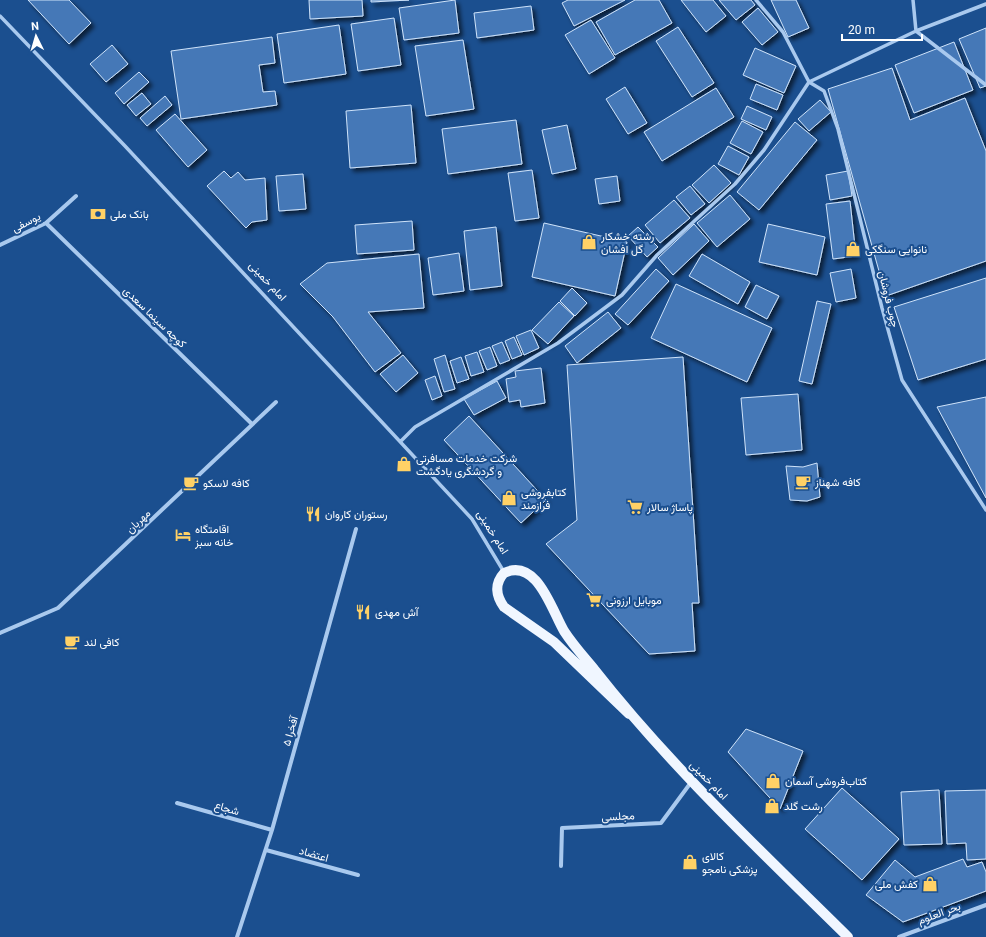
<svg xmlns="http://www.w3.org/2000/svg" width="986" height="937" font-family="Roboto,Vazirmatn,sans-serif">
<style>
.building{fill:#4478b7;stroke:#cfe3fa;filter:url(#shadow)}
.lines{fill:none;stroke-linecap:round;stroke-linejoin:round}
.pedestrian{stroke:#a9c9ee;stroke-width:3.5}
.minor{stroke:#a9c9ee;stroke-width:4}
.primary{stroke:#f0f6ff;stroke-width:10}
.labels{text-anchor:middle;stroke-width:4;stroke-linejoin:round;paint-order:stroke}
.poi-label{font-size:11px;fill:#fff;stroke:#1b4f8f;text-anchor:start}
.street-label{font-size:11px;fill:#fff;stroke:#1b4f8f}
</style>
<defs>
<filter id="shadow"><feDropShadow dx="3.5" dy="3.5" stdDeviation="2" flood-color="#0009"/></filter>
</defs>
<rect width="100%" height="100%" fill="#1b4f8f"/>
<path class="building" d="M28,0H69L91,23L69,44Z
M309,0H362L363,16L310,19Z
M371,0H409L371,2Z
M455,0L459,33L404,40L399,8Z
M568,0H625L574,26L562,3Z
M635,0H659L672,23L615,55L596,22Z
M681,0H713L726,16L706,32Z
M719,0H751L755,5L736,20Z
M771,0H796L809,28L788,37Z
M531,6L534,30L477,38L474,13Z
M758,8L778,32L762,45L742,22Z
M394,18L401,65L358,71L351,24Z
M591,20L615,58L589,74L565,35Z
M339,25L346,74L284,83L277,34Z
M678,27L714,83L692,97L656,41Z
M986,28V86L980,88L959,39Z
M272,37L275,63L259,65L263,92L275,91L277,105L181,119L171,51Z
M463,40L474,109L426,116L415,46Z
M954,42L973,90L914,113L895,65Z
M112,45L128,64L106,82L90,64Z
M755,48L796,66L784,93L743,75Z
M892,68L910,120L965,98L986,151V261L886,296L828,89Z
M139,72L149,82L124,104L115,93Z
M756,84L783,95L777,110L750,99Z
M625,87L647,123L628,134L606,99Z
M716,88L734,117L662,161L644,132Z
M142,93L151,104L136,116L127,105Z
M165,96L172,105L147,126L140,118Z
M820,100L831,112L809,131L798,119Z
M411,105L416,163L350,168L346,111Z
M747,106L772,117L766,130L741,119Z
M175,114L207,150L188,167L156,130Z
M516,120L522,164L448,174L442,129Z
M742,121L763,132L751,154L730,143Z
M795,122L817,140L759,210L737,192Z
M567,125L576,169L552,174L542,130Z
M728,146L749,157L739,175L718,164Z
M714,165L731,183L709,203L692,185Z
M532,170L539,218L515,221L508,173Z
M224,171L231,178L238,172L245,180L265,178L267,220L252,222L246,228L207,186Z
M848,171L852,196L830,200L826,175Z
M303,174L306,209L279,211L276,176Z
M617,176L620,201L599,204L595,179Z
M690,186L705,204L691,215L676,197Z
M730,195L750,219L717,247L697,223Z
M674,200L690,218L660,243L645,225Z
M850,201L856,256L833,259L826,204Z
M412,221L414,250L357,254L355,225Z
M544,223L627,242L615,296L532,277Z
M694,224L709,241L673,275L658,258Z
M768,224L825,237L817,275L759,262Z
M496,227L502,286L470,290L464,231Z
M638,227L658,247L647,257L628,236Z
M459,253L464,291L433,295L428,258Z
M419,254L424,308L368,312L401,353L375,372L333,317L300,284L327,263Z
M702,254L750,282L738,304L689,276Z
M656,269L669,281L628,325L615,314Z
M851,269L856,298L836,302L830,273Z
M986,278V359L918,380L894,307Z
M676,284L772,328L747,382L651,338Z
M756,285L779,296L767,319L745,307Z
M572,288L587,303L575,316L560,301Z
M817,301L831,304L812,384L799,381Z
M559,302L574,316L548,344L532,330Z
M608,312L621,328L577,363L565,346Z
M531,330L539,348L524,355L516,336Z
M514,337L522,355L512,359L505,341Z
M502,342L510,360L500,364L492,346Z
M490,347L497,366L487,370L479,351Z
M477,352L484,372L471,376L465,356Z
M403,355L418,373L396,392L380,374Z
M445,355L455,389L444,392L434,359Z
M461,357L469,379L457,383L450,361Z
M683,357L699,603H692L695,651L649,654L546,544L577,520L567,365Z
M541,368L545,403L521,407L520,400L509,402L506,379L516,377L515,371Z
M435,376L442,396L432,400L425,380Z
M497,381L506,398L474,415L464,399Z
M798,394L802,450L746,455L741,398Z
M986,397V498L937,407Z
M469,416L546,500L521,523L444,440Z
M817,463L820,497L807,501L790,500L786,466L803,467Z
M746,729L803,751L780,809L728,752Z
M842,788L899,839L862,880L805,829Z
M939,790L942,844L904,845L901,792Z
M986,790V859L967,860L966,843L947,844L945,791Z
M963,859L967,867L982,862L986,872V891L903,922L866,895L895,860L915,877Z"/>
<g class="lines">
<path class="pedestrian" d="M756,0L783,32L809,82L824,91L838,129L882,308L902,380L986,510
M913,0L916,31L986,85
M0,16L125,146L472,519L504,572
M401,441L415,427L558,343L622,295L657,255L735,184L764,150L809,82L916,31L986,4"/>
<path class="minor" d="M46,223L252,424
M0,245L46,223L76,196
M0,633L58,608L276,402
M177,803L272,830
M266,850L358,875
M561,866L562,828L661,823L692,781
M237,937L272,830L356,529
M899,937L986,905"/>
<path class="primary" d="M629,714L554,642L504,607C496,596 494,584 504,573C537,557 552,611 564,631C573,645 584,657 594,669C670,766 761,851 848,937"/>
</g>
<defs>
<symbol id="bank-bare" viewBox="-9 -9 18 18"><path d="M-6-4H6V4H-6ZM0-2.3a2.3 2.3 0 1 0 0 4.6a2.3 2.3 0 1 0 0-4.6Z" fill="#ffd166" stroke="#1b4f8f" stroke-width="2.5" paint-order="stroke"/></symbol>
<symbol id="shop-bare" viewBox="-9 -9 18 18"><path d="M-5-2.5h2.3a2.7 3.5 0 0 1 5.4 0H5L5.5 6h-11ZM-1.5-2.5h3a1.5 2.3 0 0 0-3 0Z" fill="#ffd166" stroke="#1b4f8f" stroke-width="2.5" paint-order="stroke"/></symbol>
<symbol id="cafe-bare" viewBox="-9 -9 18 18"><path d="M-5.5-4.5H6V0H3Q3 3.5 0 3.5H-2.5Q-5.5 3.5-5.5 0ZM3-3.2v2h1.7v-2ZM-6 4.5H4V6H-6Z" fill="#ffd166" stroke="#1b4f8f" stroke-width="2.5" paint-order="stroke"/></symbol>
<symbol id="supermarket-bare" viewBox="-9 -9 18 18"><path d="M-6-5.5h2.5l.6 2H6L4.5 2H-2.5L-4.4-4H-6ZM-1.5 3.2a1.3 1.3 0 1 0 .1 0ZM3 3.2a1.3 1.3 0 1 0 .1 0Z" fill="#ffd166" stroke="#1b4f8f" stroke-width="2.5" paint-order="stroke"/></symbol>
<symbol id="restaurant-bare" viewBox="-9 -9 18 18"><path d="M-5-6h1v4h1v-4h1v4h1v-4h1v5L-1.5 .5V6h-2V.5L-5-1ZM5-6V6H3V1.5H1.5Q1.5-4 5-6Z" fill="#ffd166" stroke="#1b4f8f" stroke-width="2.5" paint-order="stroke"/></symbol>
<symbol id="hotel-bare" viewBox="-9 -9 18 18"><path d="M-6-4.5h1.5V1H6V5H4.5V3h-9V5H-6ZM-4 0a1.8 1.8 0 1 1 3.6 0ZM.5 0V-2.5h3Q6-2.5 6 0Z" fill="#ffd166" stroke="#1b4f8f" stroke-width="2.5" paint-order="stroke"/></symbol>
</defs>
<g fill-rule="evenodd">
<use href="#bank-bare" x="87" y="203" width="22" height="22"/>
<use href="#shop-bare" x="578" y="231" width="22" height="22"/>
<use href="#shop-bare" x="842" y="238" width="22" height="22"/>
<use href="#shop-bare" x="393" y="453" width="22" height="22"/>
<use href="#cafe-bare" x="792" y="471" width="22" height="22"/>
<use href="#cafe-bare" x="180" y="472" width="22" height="22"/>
<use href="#shop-bare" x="498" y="487" width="22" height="22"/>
<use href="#supermarket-bare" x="624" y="496" width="22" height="22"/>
<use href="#restaurant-bare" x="302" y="503" width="22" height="22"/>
<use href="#hotel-bare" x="172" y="524" width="22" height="22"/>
<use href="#supermarket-bare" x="583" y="589" width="22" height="22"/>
<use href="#restaurant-bare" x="352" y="601" width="22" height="22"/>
<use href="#cafe-bare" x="61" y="631" width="22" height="22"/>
<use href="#shop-bare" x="762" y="770" width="22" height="22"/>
<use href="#shop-bare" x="761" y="795" width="22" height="22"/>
<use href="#shop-bare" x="679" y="851" width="22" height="22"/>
<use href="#shop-bare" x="919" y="873" width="22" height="22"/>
</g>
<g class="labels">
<g class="poi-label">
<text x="110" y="218">بانک ملی</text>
<text x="601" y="240">رشته خشکار<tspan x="601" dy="13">گل افشان</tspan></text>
<text x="865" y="253">نانوایی سنگکی</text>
<text x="416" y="462">شرکت خدمات مسافرتی<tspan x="416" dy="13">و گردشگری یادگشت</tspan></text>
<text x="815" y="486">کافه شهناز</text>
<text x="203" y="487">کافه لاسکو</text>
<text x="521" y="496">کتابفروشی<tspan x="521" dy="13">فرازمند</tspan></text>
<text x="647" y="511">پاساژ سالار</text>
<text x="325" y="518">رستوران کاروان</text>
<text x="195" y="533">اقامتگاه<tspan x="195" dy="13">خانه سبز</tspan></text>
<text x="606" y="604">موبایل ارزونی</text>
<text x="375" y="616">آش مهدی</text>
<text x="84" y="646">کافی لند</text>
<text x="785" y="785">کتاب‌فروشی آسمان</text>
<text x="784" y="810">رشت گلد</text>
<text x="702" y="860">کالای<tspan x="702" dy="13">پزشکی نامجو</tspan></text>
<text x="918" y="888" text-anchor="end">کفش ملی</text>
</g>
<g class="street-label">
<text transform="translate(26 222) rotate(-27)" y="4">یوسفی</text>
<text transform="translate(268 281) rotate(47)" y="4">امام خمینی</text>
<text transform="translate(889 299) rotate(76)" y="4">چوب فروشان</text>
<text transform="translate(155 317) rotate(44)" y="4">کوچه سینما سعدی</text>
<text transform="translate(138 521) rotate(-44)" y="4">مهربان</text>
<text transform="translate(493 532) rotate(58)" y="4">امام خمینی</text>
<text transform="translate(290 731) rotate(-74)" y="4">آفخرا ۵</text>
<text transform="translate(709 780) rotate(46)" y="4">امام خمینی</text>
<text transform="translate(227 808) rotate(16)" y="4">شجاع</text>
<text transform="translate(618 816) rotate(-3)" y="4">مجلسی</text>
<text transform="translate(314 854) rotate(16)" y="4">اعتضاد</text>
<text transform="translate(939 913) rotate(-20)" y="4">بحر العلوم</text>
</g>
</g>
<g transform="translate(36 36) rotate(355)" stroke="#1b4f8f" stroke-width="3" paint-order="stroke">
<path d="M0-3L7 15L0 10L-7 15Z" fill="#ffffff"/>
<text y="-6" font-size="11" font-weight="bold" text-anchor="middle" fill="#ffffff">N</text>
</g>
<path d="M842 34v6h80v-6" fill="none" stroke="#ffffff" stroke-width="2"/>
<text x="848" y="34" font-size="12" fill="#ffffff" stroke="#1b4f8f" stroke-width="3" paint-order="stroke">20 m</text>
</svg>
